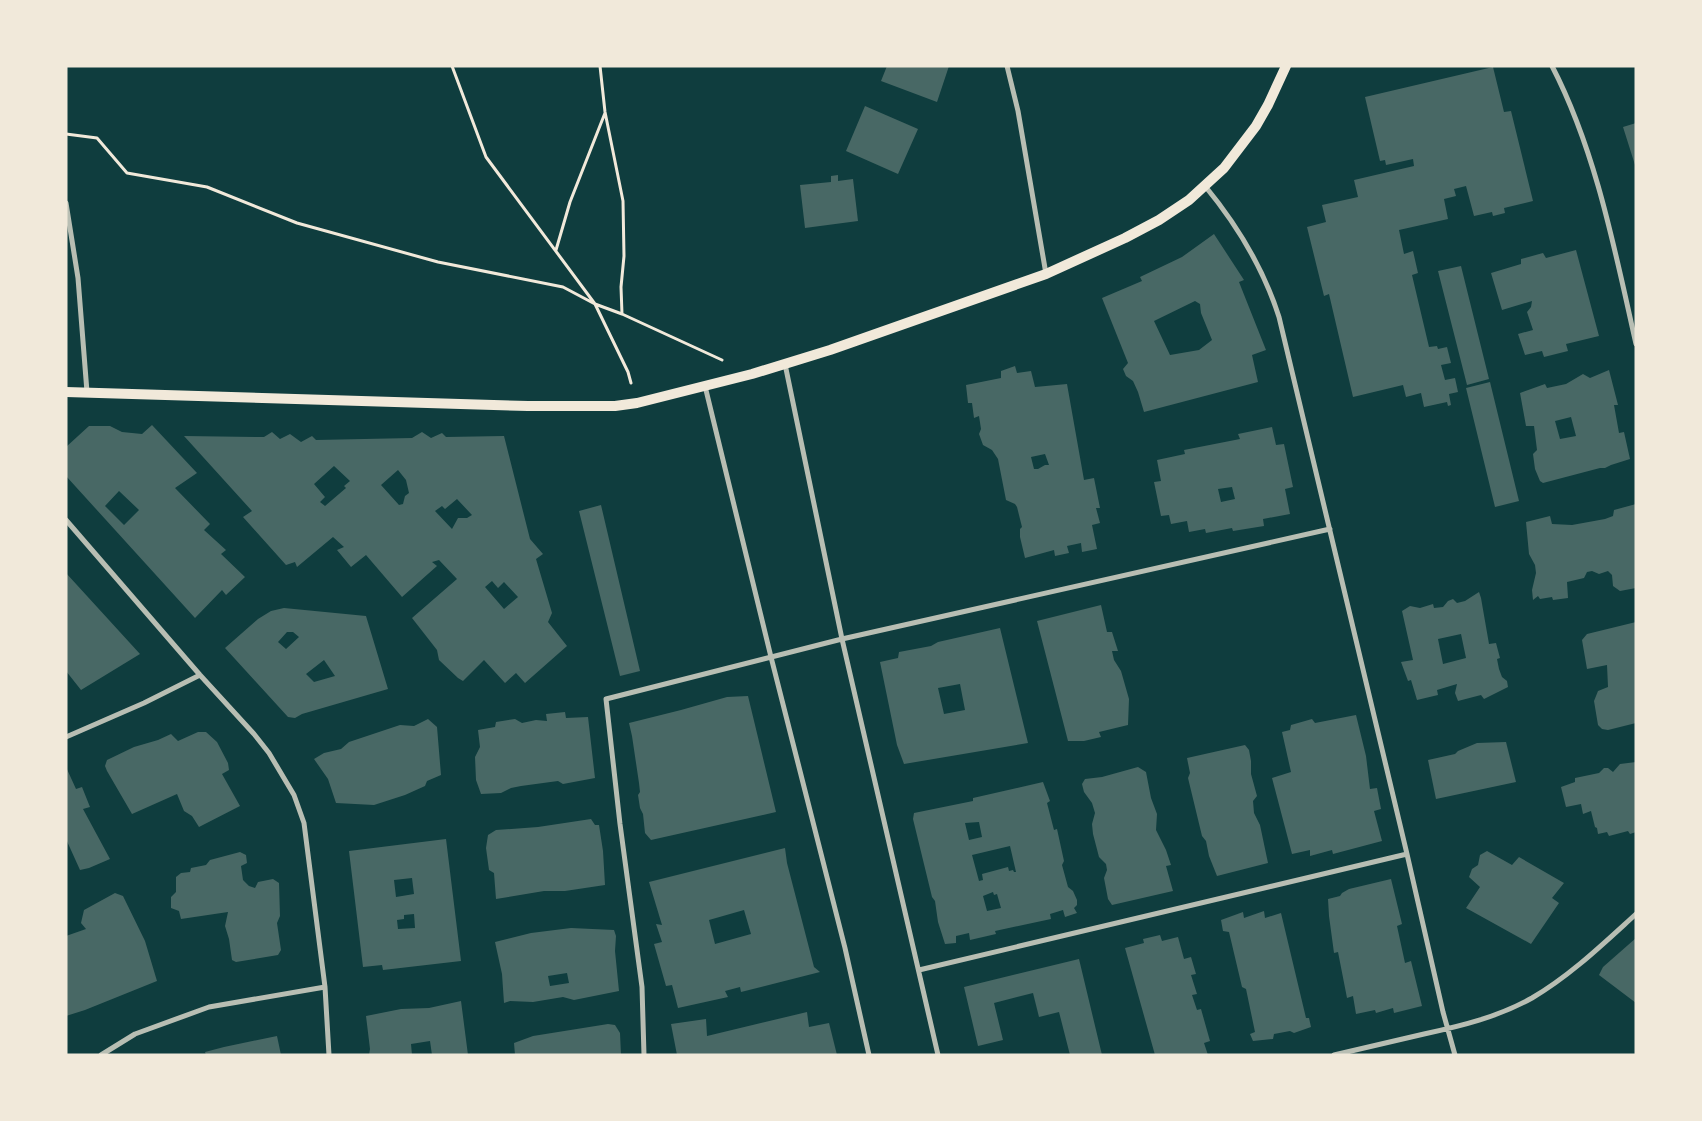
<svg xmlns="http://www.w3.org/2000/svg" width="1702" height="1121" font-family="Lato,sans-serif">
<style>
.building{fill:#486865;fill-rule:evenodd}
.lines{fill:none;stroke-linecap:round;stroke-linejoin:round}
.path{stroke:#f1e9da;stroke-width:3}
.minor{stroke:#b8beb3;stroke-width:5}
.secondary{stroke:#f1e9da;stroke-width:10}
</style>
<rect width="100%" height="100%" fill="#0f3d3e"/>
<path class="building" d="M887,66H949L937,102L881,81Z
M1493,67L1504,112L1511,111L1533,201L1504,208L1505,213L1493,216L1492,212L1474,216L1466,186L1454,189L1456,196L1444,199L1448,219L1399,230L1404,254L1413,251L1418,273L1412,275L1429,347L1437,346L1438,349L1447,347L1451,363L1441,365L1445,380L1455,378L1458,392L1449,394L1451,405L1448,406L1447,402L1424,407L1421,393L1406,397L1403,385L1353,397L1329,294L1324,296L1307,227L1326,222L1322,205L1358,197L1354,180L1414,166L1413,159L1386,165L1385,160L1380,161L1365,97Z
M865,106L918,129L898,174L846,151Z
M1636,123V165H1635L1623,127Z
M838,175V181L853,179L858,221L805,228L800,185L831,182V176Z
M1214,234L1244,280L1239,282L1266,350L1252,355L1258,382L1144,412L1138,392L1133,381L1126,376L1123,369L1128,363L1102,298L1142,281L1140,277L1182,257ZM1195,301L1200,304L1201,313L1212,340L1199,350L1170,355L1154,321Z
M1576,250L1599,336L1566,344L1568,351L1544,357L1542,351L1525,355L1518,334L1533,330L1527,312L1531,307L1532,301L1502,310L1491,273L1521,264V259L1543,253L1546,258Z
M1461,266L1489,379L1467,385L1438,271Z
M1015,366L1017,373L1031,371L1035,387L1067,384L1084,480L1094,478L1100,508H1096L1100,523L1092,525L1097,549L1082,552L1081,543L1067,546L1069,553L1055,556L1054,550L1025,558L1020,537V529L1022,527L1017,507L1015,504L1006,500L998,459L992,450L983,445L979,434L981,429L979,416L974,418L972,403H968L966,385L1001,378V371ZM1045,454L1049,465H1045L1038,469H1034L1031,457Z
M1609,370L1618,405H1614L1619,433L1624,432L1630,459L1611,465L1605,468H1600L1543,483L1540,481L1535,469L1533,454L1537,450L1534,426H1526L1520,393L1545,384L1547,388L1566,384L1583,374L1590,378ZM1571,417L1576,436L1560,439L1555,421Z
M1490,382L1519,501L1495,507L1466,388Z
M152,425L197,473L175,488L210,524L204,530L226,550L221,554L245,577L226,595L222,590L195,618L66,476V447L89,426H110L122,432L142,434ZM119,491L139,510L124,525L105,506Z
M1272,427L1276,445L1284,444L1293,487L1285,489L1290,514L1263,519L1264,526L1233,531L1232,528L1206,533L1205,529L1189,532L1187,521L1171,524L1169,515L1161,516L1154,482L1161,481L1157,460L1185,454L1184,450L1240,439L1238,434ZM1232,487L1235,499L1221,502L1218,489Z
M272,432L280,439L290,434L301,442L312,436L316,440L412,438L422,432L431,438L442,433L446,437L504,436L530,539L543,554L536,559L552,613L548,622L567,646L525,683L516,673L505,683L484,660L463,681L458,678L439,660L437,650L412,618L457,579L439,560L432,562L437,566L402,597L366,555L351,567L337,550L344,547L333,537L297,567L295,562L286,565L243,517L252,511L184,436L264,437ZM334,466L350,481L344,486L346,488L325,506L320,502L325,497L314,484ZM398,470L406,480L409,493L405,496L403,504L399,505L381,485ZM457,499L472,515L467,518H458L452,529L435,511L442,506L445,509ZM492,581L498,588L504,582L518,597L504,609L485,587Z
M1636,504V588L1620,591L1613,586L1612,575L1608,571L1599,574L1592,571L1587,572L1584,578L1567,582L1568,598L1553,600L1552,597L1540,599L1538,596L1533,600L1532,590L1536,573L1535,565L1529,554L1526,522L1550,516L1552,524L1572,525L1605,519L1613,516L1614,510Z
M601,505L640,671L620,676L579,511Z
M66,573L140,654L81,690L66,671Z
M1479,592L1481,598L1489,644L1496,643L1500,658L1497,659L1499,669L1502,677L1507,681L1508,687L1484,699L1481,695L1458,701L1455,693L1457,684L1437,690L1438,695L1417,700L1411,680L1408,681L1401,662L1413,660L1402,611L1410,606L1420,608L1433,604L1434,608L1443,607L1448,601L1453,599L1457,603L1465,601ZM1461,634L1466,658L1443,664L1438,639Z
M1101,605L1107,632H1112L1118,651H1112L1114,660L1121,671L1129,699L1128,725L1099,732L1101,737L1084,741H1068L1037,621Z
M284,608L366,616L388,689L302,714L295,718L288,717L225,648L258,619L271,611ZM287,632H293L299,637L286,649L278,642ZM324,660L335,676L314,682L306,674Z
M1636,622V723L1608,730L1602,729L1598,725L1594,701L1598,691L1608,687L1607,665L1587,669L1582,640L1587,634Z
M1000,628L1028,743L904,764L897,745L880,662L898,658L899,652L931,646L938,642ZM960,684L965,710L944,714L938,688Z
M748,696L776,812L651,840L645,833L643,814L640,808L638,795L640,792L639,783L632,736L629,723L681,710L727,697Z
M565,712L566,718L588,717L595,778L563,784L558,781L521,786L511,788L501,793L481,794L476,780L475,757L480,747L478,730L495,727L496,722L515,719L522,723L536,720L547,721L546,714Z
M1356,715L1366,756L1370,789L1377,788L1381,809L1374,811L1382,841L1333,854L1332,850L1310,856V850L1292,854L1272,778L1291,772L1282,732L1290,730L1291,725L1312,719L1315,723Z
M428,719L437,727L441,775L427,781L425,786L405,795L374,805L336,803L328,779L314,759L324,753L341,749L349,742L400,725L414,726Z
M198,732H206L217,742L228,763L229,770L222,774L240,806L199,827L192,816L184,811L177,794L132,814L107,771L105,766L107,760L134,747L158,740L171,734L178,741Z
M1506,742L1516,782L1436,799L1428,760L1455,754L1458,751L1477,743Z
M1245,745L1249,750L1251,761V774L1257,796L1253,801L1254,813L1260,825L1268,863L1217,876L1209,856L1206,841L1202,836L1188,778L1190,773L1187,758Z
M1636,762V832L1630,834L1628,831L1609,836L1607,832L1598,834L1597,828L1595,827L1591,811L1583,814L1581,804L1566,807L1561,787L1575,782V778L1599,773L1604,768H1608L1613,772L1620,764Z
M66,767L76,789L82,787L90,807L83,809L110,859L89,868L80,870L66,839Z
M1138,767L1146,772L1151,798L1157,814L1156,830L1166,850L1171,865L1166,866L1173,891L1112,905L1108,899L1104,878L1107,870L1106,864L1099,857L1093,834L1092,824L1095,813L1092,803L1084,792L1082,784L1085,779L1102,777Z
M1043,782L1050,801L1047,803L1054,830L1057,829L1064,861L1062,865L1068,887L1073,891L1077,900V905L1074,908L1077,913L1065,917L1063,910L1050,914L1051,919L995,931L996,934L970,940L969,933L956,936V943L945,944L938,922L935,901L932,897L913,819L914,813L973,801V798ZM979,822L982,837L969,840L965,823ZM1010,846L1016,872H1014L1013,870L1009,871L1008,867L982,874L983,880L979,881L972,855ZM993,892L994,895L997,894L1001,908L987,911L983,896Z
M591,819L595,825H599L603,851L605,885L565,891H544L496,899L494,873L489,870L486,848L488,835L496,830L538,827Z
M446,839L461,961L383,970L382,965L363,967L349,851ZM412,878L414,894L396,897L394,880ZM414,914L415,928L398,929L397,920L404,919V915Z
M785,848L787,863L814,967L820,972L741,992L740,987L725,991L728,997L678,1008L672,985L666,986L654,944L662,942L656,924L662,925L649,882ZM744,910L751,934L715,944L709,920Z
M1487,851L1512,865L1519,857L1564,883L1552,898L1559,903L1531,944L1466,908L1480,887L1469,877L1472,869L1478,865L1480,855Z
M240,852L246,855L247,863L241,866L243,880L249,886L255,888L258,882L273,879L279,883L280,916L277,923L281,950L278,955L236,962L232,960L229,939L225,926L228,912L181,919L179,911L171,908V897L176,892V877L181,873L190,872L191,868L206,865L210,860Z
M1391,879L1402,924L1397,926L1405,963L1411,961L1422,1006L1394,1013L1393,1008L1376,1013L1375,1010L1356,1014L1353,996L1347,998L1338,952L1334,953L1329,916L1328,899L1340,896L1342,893L1349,889Z
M115,893L123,896L145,941L157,981L85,1010L66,1016V936L86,929L81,923L84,910Z
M1264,911L1265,918L1281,913L1306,1018H1309L1311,1027L1294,1033L1290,1031L1274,1034L1273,1039L1253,1041L1250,1034L1255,1032L1246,989L1242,987L1229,932L1223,931L1221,920L1243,912L1244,918Z
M571,928L614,930L616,936L615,951L619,991L574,1000L563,997L533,1002L510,1001L504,1003L502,974L495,942L531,933ZM567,973L569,983L550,986L548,976Z
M1160,935L1162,941L1178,937L1184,959L1191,957L1196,974L1191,975L1197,994L1192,995L1197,1010L1201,1009L1210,1041L1204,1043L1208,1055H1155L1125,948L1144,943L1143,939Z
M1636,938V1003L1599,975L1603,967Z
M1079,959L1102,1055H1070L1059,1012L1039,1017L1033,993L994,1003L1003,1040L978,1046L964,987Z
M461,1001L468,1055H432L430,1041L411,1044L412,1055H369L370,1049L366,1016L401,1009L429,1008Z
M807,1012L809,1027L829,1023L837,1055H677L671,1024L706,1019L707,1036Z
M608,1024L615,1025L620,1033L621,1055H515L514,1043L533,1036Z
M277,1036L281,1055H206L205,1052L224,1047Z"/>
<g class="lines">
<path class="path" d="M452,66L486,157L595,304L622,314L722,360
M600,66L605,112L623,201L624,256L621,287L622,314
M66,134L97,138L127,173L207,187L297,223L438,262L563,287L595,304L628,372L631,383
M556,250L570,202L605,113"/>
<path class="minor" d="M1007,66L1018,111L1046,274
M1552,66C1596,151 1615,251 1636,344
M1205,186C1238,226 1263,267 1279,317L1407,854L1443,1012L1455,1055
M66,203L78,278L87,392
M785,364L842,639L938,1055
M705,386L771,657L845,948L869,1055
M66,520L200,675L254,734L269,753L294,795L304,823L325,987L329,1055
M66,737L144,703L200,675
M919,970L1407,854
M101,1055L135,1034L209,1007L325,987
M644,1055L642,987L620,824L606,699L842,639L1330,529
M1334,1055C1364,1048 1394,1041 1424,1034C1461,1026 1498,1017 1532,998C1571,975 1603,944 1636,914"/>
<path class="secondary" d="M66,392L528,406H615L637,403L752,374L830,350L1046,274L1125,238L1159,220L1189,200L1224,168L1256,126L1268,105L1286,66"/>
</g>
<rect width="1702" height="1121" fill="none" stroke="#f1e9da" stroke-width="135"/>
</svg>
